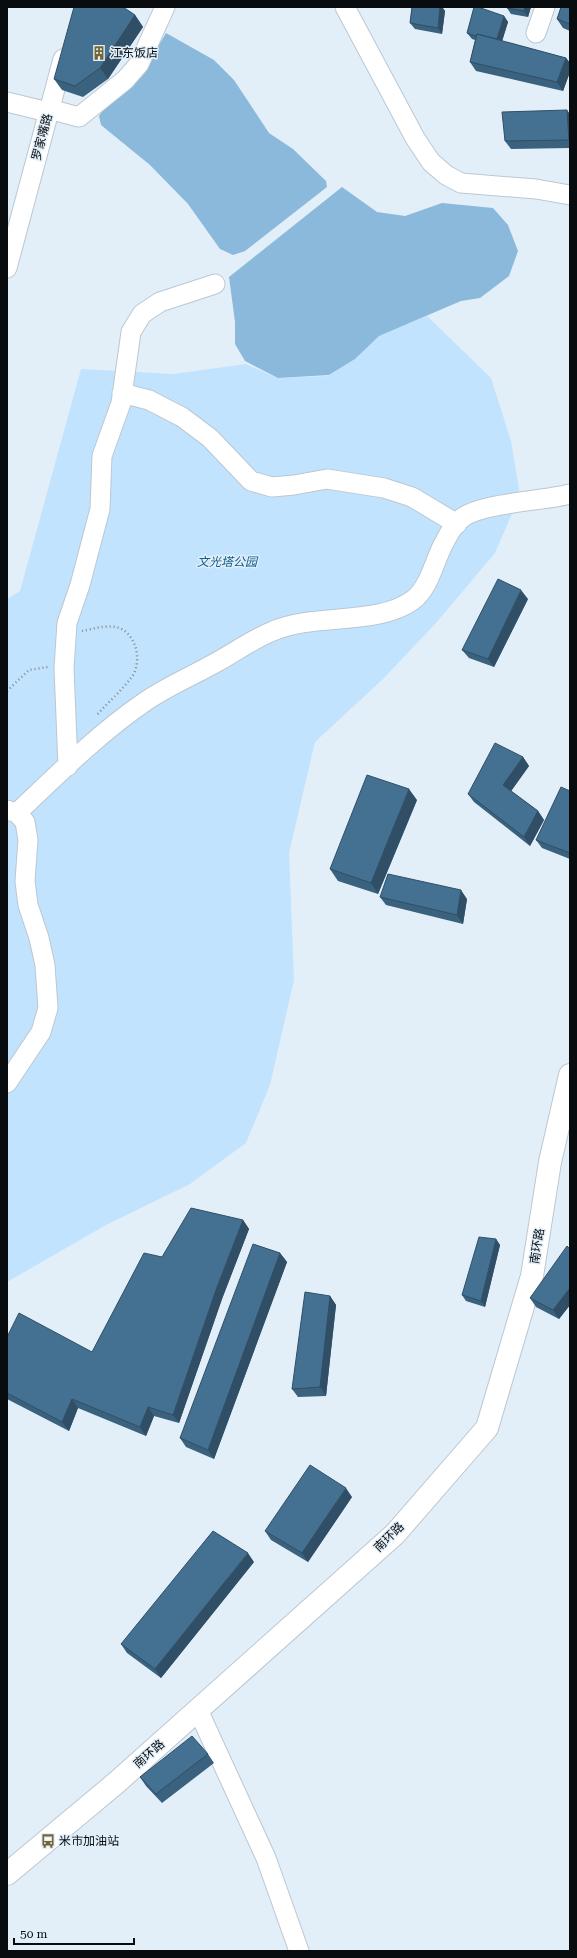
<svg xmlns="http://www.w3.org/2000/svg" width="577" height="1958" font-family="'Roboto Serif','Noto Sans SC',serif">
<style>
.green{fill:#c2e3fd}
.water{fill:#8ab9db}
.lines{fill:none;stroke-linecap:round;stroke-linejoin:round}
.minor-casing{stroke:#bbc7d1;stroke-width:21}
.major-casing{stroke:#bbc7d1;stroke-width:24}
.path{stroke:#818a91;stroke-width:2.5;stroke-dasharray:1 3;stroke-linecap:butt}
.minor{stroke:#fff;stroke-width:19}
.major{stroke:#fff;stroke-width:22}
.wall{fill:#3a617d}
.shaded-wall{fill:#304f66}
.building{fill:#447191;stroke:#304f66}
.labels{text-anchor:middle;stroke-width:3;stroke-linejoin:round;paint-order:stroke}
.poi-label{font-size:12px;fill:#080c0f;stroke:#e2eff9;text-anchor:start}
.street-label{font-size:12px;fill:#080c0f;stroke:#e2eff9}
.park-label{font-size:12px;font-style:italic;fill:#0e5d8a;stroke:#e2eff9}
</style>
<rect width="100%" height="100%" fill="#e2eff9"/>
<path class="green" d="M427,316L491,378L511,441L520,495L495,553L436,623L383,679L315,742L289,853L294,980L270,1085L246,1143L190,1184L106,1225L7,1282V599L20,591L81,369L173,374L246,364L278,378L328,376L355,359L378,336Z"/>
<path class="water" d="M166,33L214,60L234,80L269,133L293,149L326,181L327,187L245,251L233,255L220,249L188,204L150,165L101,125L99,116L106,106L147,65Z
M342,187L377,212L405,216L442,203L493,208L508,225L518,251L509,276L480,298L461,301L379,336L355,359L329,375L278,378L245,361L235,344V322L229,277Z"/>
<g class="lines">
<defs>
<path id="minor" d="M345,7L415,138L431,162L446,175L461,183L536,189L570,195
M536,33L545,7
M7,102L48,112
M49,109L79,117L125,80L139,64L165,7
M7,268L63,59
M122,393L149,400L182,417L210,438L251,481L272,487L294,485L327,479L384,488L412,497L457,524
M68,766L64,668L67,623L80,585L100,509L102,456L121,403L131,332L142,314L160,302L215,284
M7,810L17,813L25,822L28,840L25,881L28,905L39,938L45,965L48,1008L41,1032L7,1083
M17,813C58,774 99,733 146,701C168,686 194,675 217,662C235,652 253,639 273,631C313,613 378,626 413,600C429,588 434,562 443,545C448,535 453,525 462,518C481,503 544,501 570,494
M198,1710L266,1858L299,1951"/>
<path id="major" d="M7,1874L116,1783L395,1534L487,1428L532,1276L550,1162L570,1075"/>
</defs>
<use href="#minor" class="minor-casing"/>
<use href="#major" class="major-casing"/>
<path class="path" d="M82,631C93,629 108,624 119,628C136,634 142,660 133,675C123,690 107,703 96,716
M7,691L29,670L48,667"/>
<use href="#minor" class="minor"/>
<use href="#major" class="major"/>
</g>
<path class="wall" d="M412,7H442L445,11L442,34L415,29L410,23Z
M531,7L528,17L511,14L507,8Z
M570,7V31L563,28L557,19Z
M135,15L143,27L108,79L83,97L62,90L54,79Z
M504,16L508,22L502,41L566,58L570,63V72L563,91L476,71L470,62L475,40L472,39L467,33Z
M570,114V148L511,149L505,141Z
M528,599L494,667L469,658L462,650Z
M523,757L529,766L511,791L538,811L544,820L530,846L474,802L468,794Z
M570,791V859L542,848L536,840Z
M417,800L378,894L338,881L330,869Z
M380,897L467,899L463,924L386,905Z
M243,1220L249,1229L222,1299L179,1423L154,1416L146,1436L78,1408L69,1431L7,1399V1337L92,1352L162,1257Z
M496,1239L500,1245L485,1307L466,1301L462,1295Z
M570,1249V1305L559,1319L536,1307L530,1298Z
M280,1253L287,1262L214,1459L186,1447L180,1438Z
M330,1296L336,1305L326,1396L298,1397L292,1389Z
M352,1497L308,1562L271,1540L265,1531Z
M254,1562L161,1678L127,1653L121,1644Z
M208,1754L214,1763L162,1803L146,1786L140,1777Z"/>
<path class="shaded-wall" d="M440,7H442L445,11L442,34L438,28Z
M525,7H531L528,17L524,11Z
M135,15L143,27L108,79L100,68Z
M504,16L508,22L500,48L496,42Z
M566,58L570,63V72L563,91L557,82Z
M567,110L570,114V141L569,140Z
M521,590L528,599L494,667L488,659Z
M523,757L529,766L509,794L503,785Z
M409,789L417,800L378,894L371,883Z
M538,811L544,820L530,846L524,837Z
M461,890L467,899L463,924L457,915Z
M243,1220L249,1229L222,1299L179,1423L173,1415L216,1290Z
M496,1239L500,1245L485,1307L481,1301Z
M280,1253L287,1262L214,1459L208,1450Z
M570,1288V1305L559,1319L553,1310Z
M330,1296L336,1305L326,1396L320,1387Z
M72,1399L78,1408L69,1431L62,1422Z
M148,1407L154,1416L146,1436L140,1427Z
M346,1488L352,1497L308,1562L302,1553Z
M248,1553L254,1562L161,1678L155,1669Z"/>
<path class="building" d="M74,7H123L135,15L100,68L75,86L54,79Z
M412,7H440L438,28L410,23Z
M474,7H478L504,16L497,39L477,34L476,36L467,33Z
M507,7H525L524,11L507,8Z
M561,7H570V24L557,19Z
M477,34L566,58L557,82L470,62Z
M567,110L569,140L505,141L502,112Z
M498,579L521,590L488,659L462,650Z
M495,743L523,757L503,785L538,811L524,837L468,794Z
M367,775L409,789L371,883L330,869Z
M561,787L570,791V853L536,840Z
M388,874L461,890L457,915L380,897Z
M191,1208L243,1220L216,1290L173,1415L148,1407L140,1427L72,1399L62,1422L7,1393V1337L19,1313L92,1352L144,1253L162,1257Z
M479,1237L496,1239L481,1301L462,1295Z
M253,1244L280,1253L208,1450L180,1438Z
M567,1246L570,1249V1288L553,1310L530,1298Z
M305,1292L330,1296L320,1387L292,1389Z
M310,1465L346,1488L302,1553L265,1531Z
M213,1531L248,1553L155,1669L121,1644Z
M192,1736L208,1754L156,1794L140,1777Z"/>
<defs>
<symbol id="building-bare" viewBox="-9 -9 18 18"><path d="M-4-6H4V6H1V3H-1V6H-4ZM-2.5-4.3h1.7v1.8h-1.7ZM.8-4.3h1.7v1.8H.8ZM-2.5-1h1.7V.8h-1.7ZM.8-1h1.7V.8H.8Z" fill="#776634" stroke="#e2eff9" stroke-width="2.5" paint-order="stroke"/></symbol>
<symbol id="bus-bare" viewBox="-9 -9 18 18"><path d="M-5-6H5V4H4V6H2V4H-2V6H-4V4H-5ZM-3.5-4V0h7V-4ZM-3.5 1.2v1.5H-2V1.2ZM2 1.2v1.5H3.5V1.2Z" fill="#776634" stroke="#e2eff9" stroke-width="2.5" paint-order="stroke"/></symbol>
</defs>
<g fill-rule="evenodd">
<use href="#building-bare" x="89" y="43" width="20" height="20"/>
<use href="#bus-bare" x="38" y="1831" width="20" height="20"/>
</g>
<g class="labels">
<g class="poi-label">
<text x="110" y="57">江东饭店</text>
<text x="59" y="1845">米市加油站</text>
</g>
<g class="street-label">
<text transform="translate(42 137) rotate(-75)" y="4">罗家嘴路</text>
<text transform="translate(537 1246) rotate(-81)" y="4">南环路</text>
<text transform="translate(389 1537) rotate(-44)" y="4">南环路</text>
<text transform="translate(149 1754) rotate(-41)" y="4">南环路</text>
</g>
<g class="park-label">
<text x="227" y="566">文光塔公园</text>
</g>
</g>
<rect width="577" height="1958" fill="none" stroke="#080c0f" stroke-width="16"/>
<path d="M14 1938v6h120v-6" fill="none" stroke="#080c0f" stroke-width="2"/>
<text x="20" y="1938" font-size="12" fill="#080c0f" stroke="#e2eff9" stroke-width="3" paint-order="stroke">50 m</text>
</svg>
